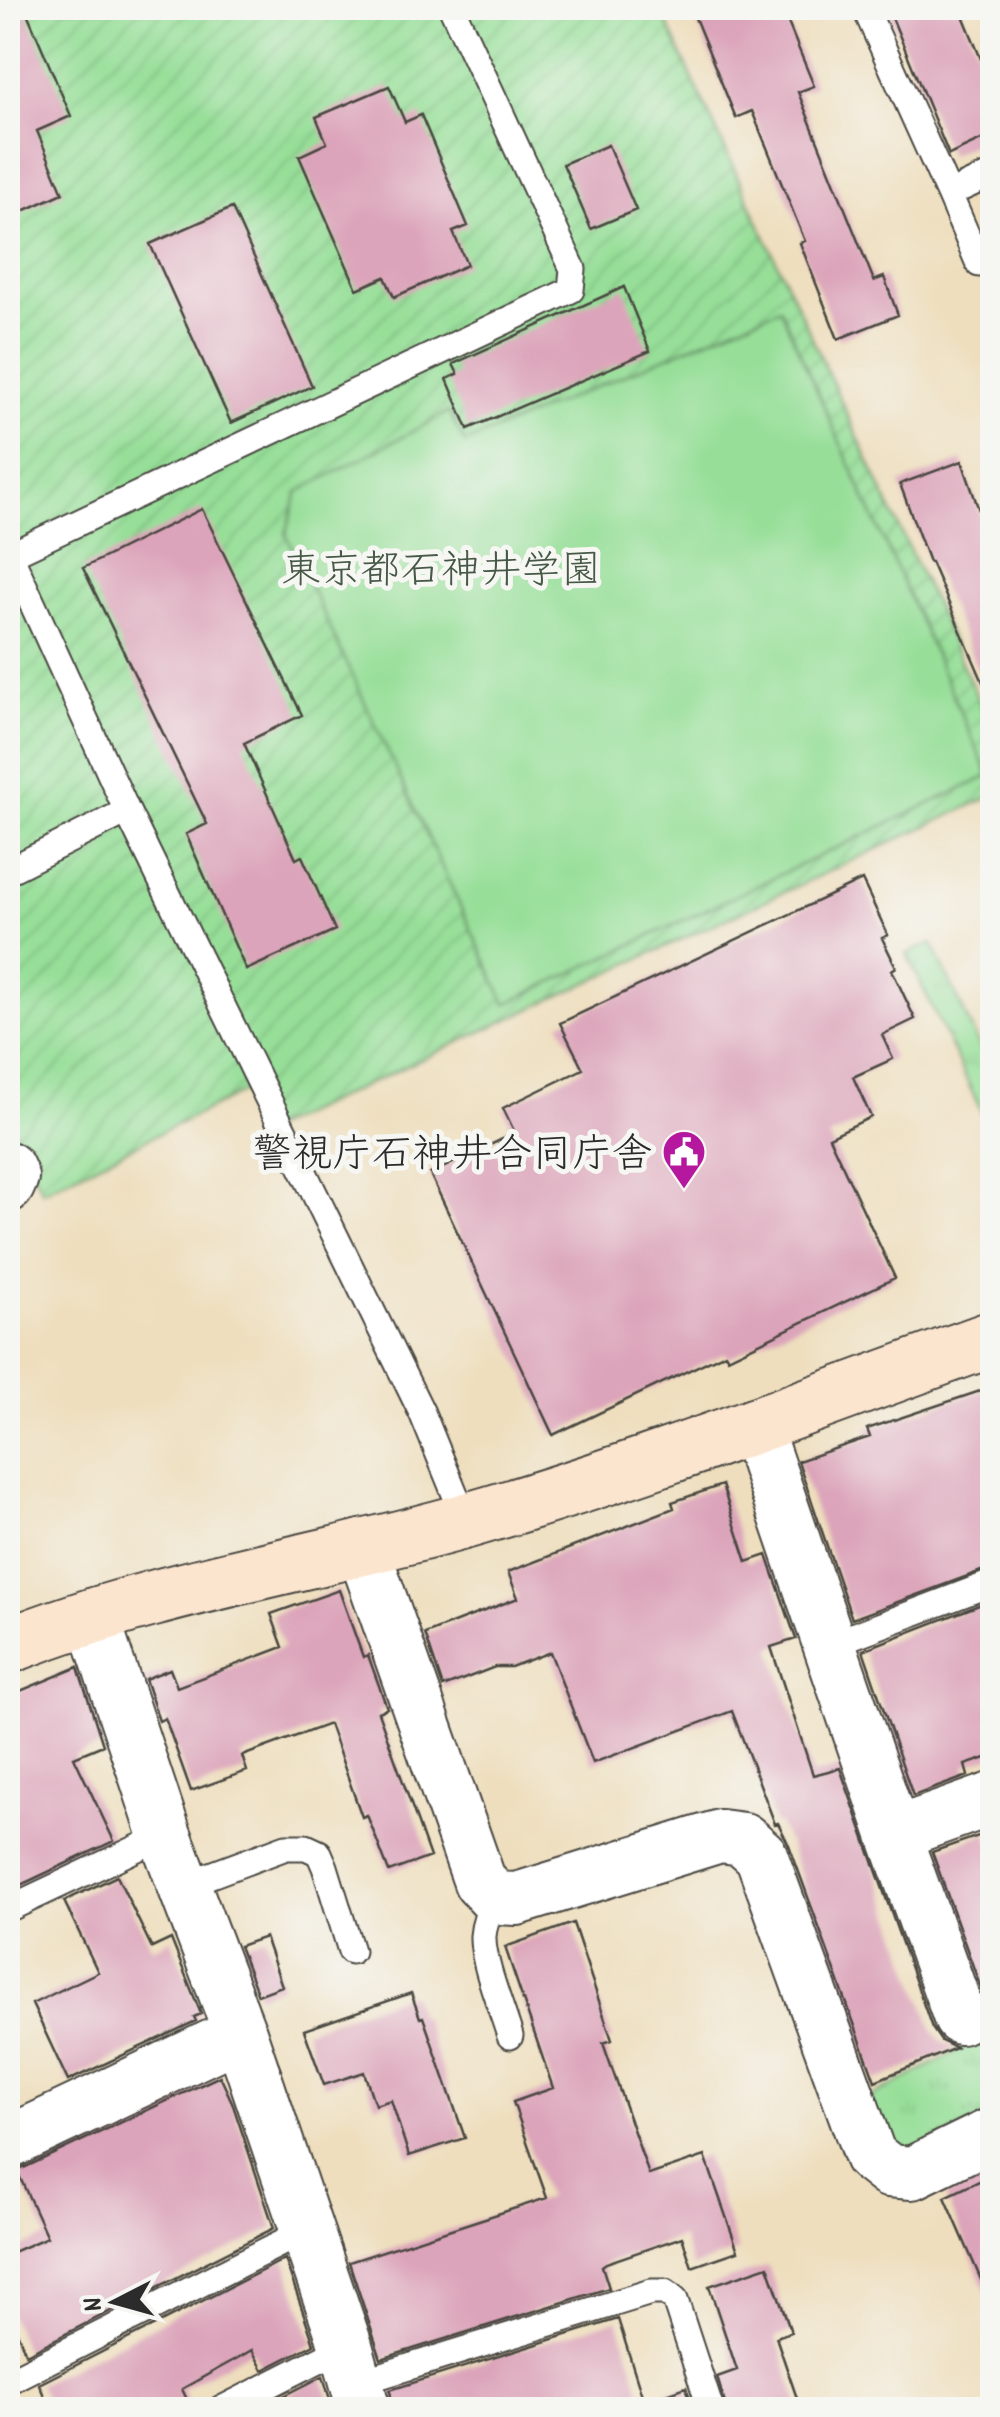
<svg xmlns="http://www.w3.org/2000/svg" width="1000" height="2417" font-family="Dekko,'Klee One',sans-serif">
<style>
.grass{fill:url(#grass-tufts);stroke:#618562;stroke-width:2.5}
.garden{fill:url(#garden-furrows);stroke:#618562;stroke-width:2.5}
.pitch{fill:#97df99;stroke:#618562;stroke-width:2.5}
.building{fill:#dca4ba}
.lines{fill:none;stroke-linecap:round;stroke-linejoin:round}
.lane-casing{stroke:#484641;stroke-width:29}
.street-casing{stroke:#484641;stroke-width:56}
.secondary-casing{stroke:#484641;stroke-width:59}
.lane{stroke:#fff;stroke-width:25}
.street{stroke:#fff;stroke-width:52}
.secondary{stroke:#fce5cf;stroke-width:55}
.labels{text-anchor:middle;stroke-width:10;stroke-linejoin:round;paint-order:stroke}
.park-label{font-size:40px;fill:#465846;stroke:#f6f6f2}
.poi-label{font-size:40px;fill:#2b2b2b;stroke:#f6f6f2;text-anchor:end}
</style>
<defs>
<pattern id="grass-tufts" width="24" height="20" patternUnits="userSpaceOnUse" patternTransform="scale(2.5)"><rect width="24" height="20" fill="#97df99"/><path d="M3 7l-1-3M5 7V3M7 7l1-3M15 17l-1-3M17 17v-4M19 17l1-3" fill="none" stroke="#82c084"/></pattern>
<pattern id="garden-furrows" width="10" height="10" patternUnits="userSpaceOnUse" patternTransform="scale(2.5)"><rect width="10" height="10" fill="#97df99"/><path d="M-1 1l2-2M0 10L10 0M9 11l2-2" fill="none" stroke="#82c084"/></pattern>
</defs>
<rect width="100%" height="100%" fill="#f6f6f2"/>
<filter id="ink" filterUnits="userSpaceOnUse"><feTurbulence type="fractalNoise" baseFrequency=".01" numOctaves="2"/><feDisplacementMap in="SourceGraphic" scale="20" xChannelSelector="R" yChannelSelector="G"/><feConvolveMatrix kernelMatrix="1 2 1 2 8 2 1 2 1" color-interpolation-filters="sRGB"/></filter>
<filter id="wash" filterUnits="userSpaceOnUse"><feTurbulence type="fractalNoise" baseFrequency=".0048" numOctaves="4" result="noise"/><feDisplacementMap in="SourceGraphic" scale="40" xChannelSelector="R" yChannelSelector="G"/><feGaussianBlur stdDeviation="2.25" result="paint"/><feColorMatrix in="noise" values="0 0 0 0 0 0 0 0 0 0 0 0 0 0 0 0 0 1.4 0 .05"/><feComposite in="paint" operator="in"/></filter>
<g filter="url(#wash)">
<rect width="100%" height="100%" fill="#eedebd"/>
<path class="grass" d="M932,943L992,1073V1134L907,954Z
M992,2032V2114L912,2153L883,2144L866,2100Z"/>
<path class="garden" d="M8,8H660L992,729V796L266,1131L245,1091L42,1191L8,1119Z"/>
<path class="pitch" d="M780,308L989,776L506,1004L286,534L298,492L449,412L465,443Z"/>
<g id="blocks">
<path class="building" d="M8,8H25L71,116L37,131L63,193L8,218Z
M691,8H782L814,86L798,92L874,281L884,277L898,315L838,339L800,243L805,241L752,111L736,118Z
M888,8H960L981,59L992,54V135L949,155Z
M389,86L405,122L421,115L468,226L453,232L467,265L394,297L385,277L357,289L299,156L327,143L316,117Z
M608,145L636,210L591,229L563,164Z
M232,208L312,386L231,423L150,244Z
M624,287L650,351L468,429L447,379L458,374L453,364Z
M962,461L992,548V703L931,562H929L900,484Z
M202,509L302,715L244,743L296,859L302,856L335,930L246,970L186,834L207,824L83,568Z
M862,880L888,935L882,938L896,967L892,970L915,1019L882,1035L893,1059L853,1077L871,1117L829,1137L895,1278L728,1358L725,1353L553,1435L430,1174L515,1133L503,1108L583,1069L560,1023Z
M992,1387V1567L852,1619L798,1461L870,1437L867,1429Z
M722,1485L747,1562L767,1555L796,1639L771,1647L813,1775L840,1768L932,2028L941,2041L956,2048L875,2081L789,1845L778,1823L775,1824L732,1711L593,1763L550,1652L511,1667H495L443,1687L425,1634L518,1598L508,1572L674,1508L672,1502Z
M339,1590L363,1657L368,1655L387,1708L378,1712L430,1857L389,1872L367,1815L362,1817L329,1724L242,1756L247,1771L191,1791L165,1718L159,1721L145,1679L170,1669L177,1687L283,1647L271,1614Z
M992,1600V1756L965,1765L968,1776L913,1796L863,1650Z
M78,1667L103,1745L74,1757L114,1841L8,1891V1696Z
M987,1833L992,1850V2032L984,2036L990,2022L988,2008L932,1852Z
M117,1876L152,1948L171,1939L201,2014L194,2017L196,2021L68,2081L32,2004L98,1972L64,1901Z
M573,1923L612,2040L603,2043L649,2175L705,2156L738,2251L692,2267L682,2237L606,2263L602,2266L609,2288L381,2359L349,2262L547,2198L513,2102L553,2088L505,1947Z
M265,1937L282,1986L258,1995L239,1946Z
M411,1993L420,2018L423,2017L465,2138L409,2156L391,2100L375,2105L364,2072L324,2085L304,2030Z
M220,2076L232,2102L274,2228L26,2354L8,2310V2254L47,2237L17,2171Z
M992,2175V2305L945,2197Z
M285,2259L314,2344L263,2370L252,2350L182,2389L192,2410H50L39,2384Z
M768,2266L791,2332L776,2337L801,2410H727L717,2377L737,2370L709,2286Z
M618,2319L644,2402L686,2387L694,2410H393L390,2390Z
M323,2376L333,2410H283L278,2399Z"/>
</g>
</g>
<g filter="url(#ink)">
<use href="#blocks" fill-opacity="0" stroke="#484641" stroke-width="2.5"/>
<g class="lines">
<defs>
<path id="lane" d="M865,8L949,194L992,174
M949,194L979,264
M8,550L127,811L422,1413L466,1521
M10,555L571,290L573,269L452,8
M8,871L127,811
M829,1645L992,1583
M184,1885L286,1847H306L319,1853L325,1867L351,1951
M495,1898C490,1910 484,1922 483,1936C482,1962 502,2009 510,2036
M8,1909L165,1835
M8,2381L305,2231
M357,2383L651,2292H665L675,2300L711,2410
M220,2410L346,2346"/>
<path id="street" d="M8,1168L12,1177L8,1186
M754,1424L894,1834L960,2018
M362,1546L480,1882L495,1898L517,1899L720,1836L743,1839L761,1855L870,2156L889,2171L912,2173L992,2134
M92,1615L165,1835L240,2033L346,2346L364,2410
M894,1834L992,1799
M8,2143L240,2033"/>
<path id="secondary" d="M8,1646C156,1587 315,1564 469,1520C646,1469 819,1401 992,1339"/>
</defs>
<use href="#lane" class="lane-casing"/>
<use href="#street" class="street-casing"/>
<use href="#secondary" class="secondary-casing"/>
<use href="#lane" class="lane"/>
<use href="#street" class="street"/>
<use href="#secondary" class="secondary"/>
</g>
</g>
<defs>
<symbol id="civic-pin" viewBox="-11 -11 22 30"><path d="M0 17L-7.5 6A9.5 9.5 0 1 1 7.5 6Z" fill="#b5179e" stroke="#f6f6f2"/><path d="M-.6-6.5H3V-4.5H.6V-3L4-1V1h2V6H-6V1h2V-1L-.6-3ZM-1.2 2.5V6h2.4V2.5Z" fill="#fff"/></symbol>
</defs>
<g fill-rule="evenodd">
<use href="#civic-pin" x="659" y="1127" width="50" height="68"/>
</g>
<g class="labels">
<g class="park-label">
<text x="441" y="582">東京都石神井学園</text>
</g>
<g class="poi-label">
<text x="652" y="1166">警視庁石神井合同庁舎</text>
</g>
</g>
<rect width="1000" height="2417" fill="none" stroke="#f6f6f2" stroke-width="40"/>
<g transform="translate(115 2302) rotate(264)" stroke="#f6f6f2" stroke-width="8" paint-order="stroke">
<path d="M0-8L18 38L0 25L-18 38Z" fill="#2b2b2b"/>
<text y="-15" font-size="28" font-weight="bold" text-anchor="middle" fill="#2b2b2b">N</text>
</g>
</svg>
